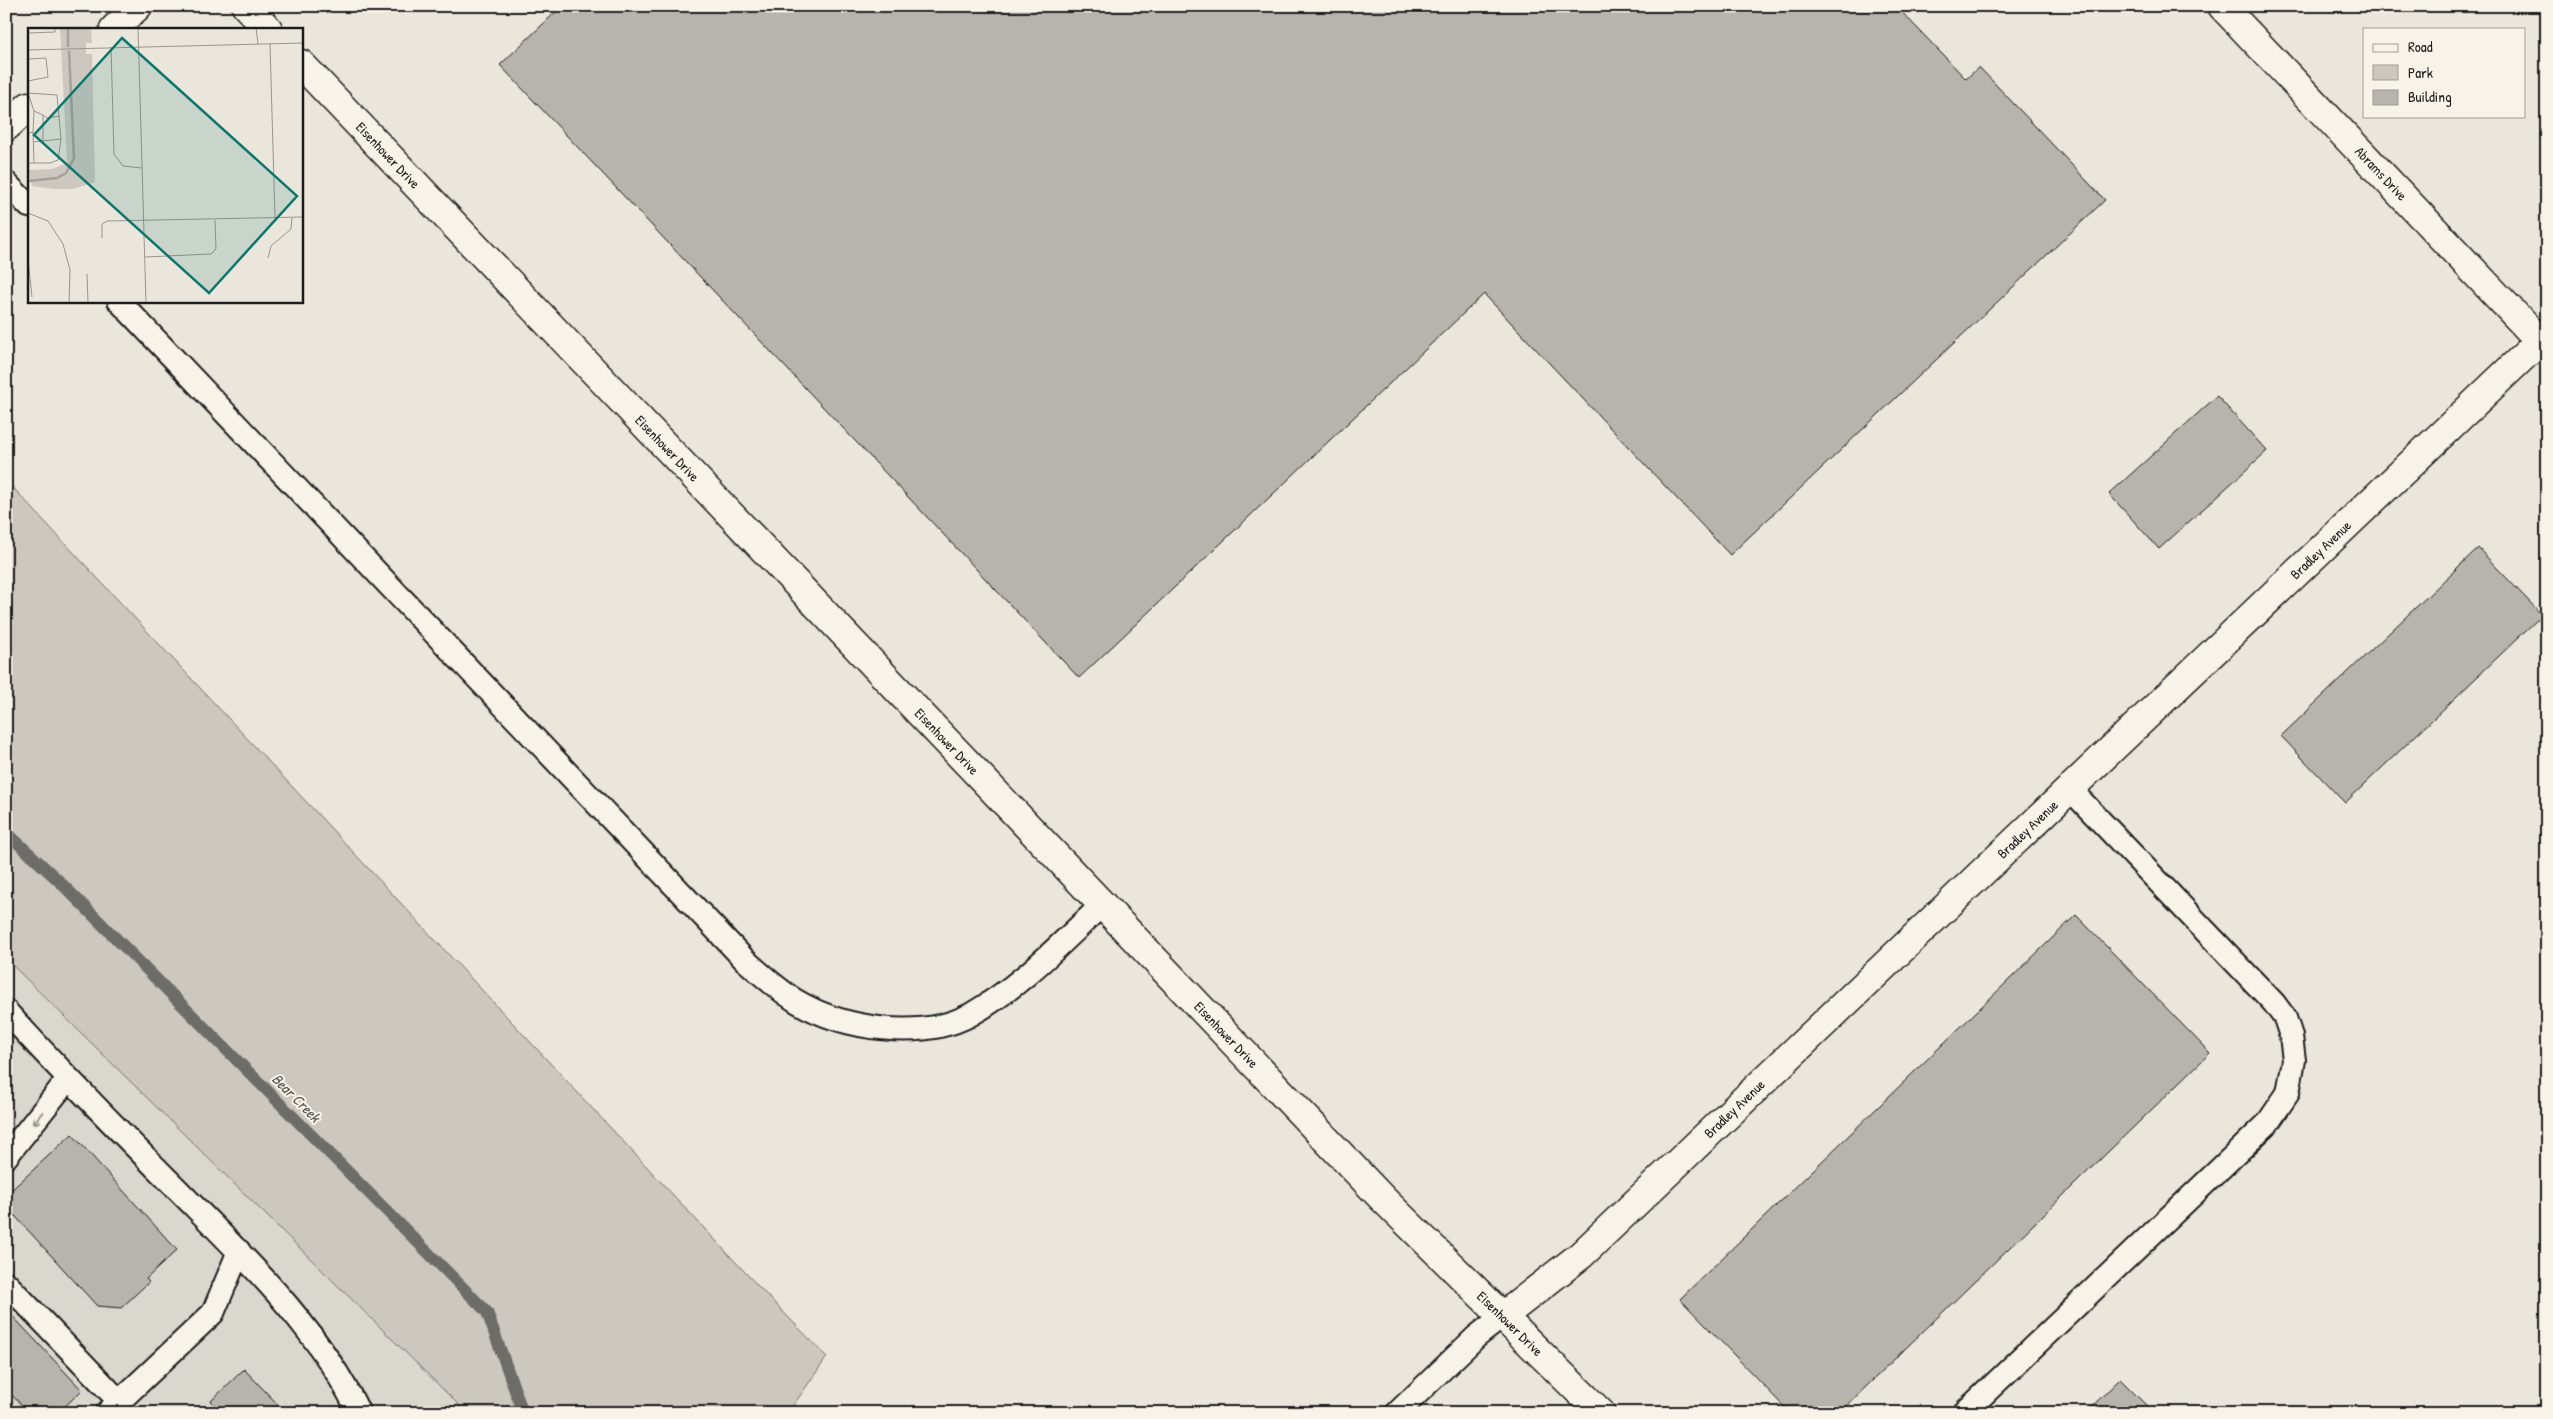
<svg xmlns="http://www.w3.org/2000/svg" width="2553" height="1419" font-family="'Patrick Hand',sans-serif">
<style>
.built{fill:#dad7ce}
.green{fill:#ccc8c0;stroke:#74726e}
.lines{fill:none;stroke-linecap:round;stroke-linejoin:round}
.stream{stroke:#6d6c68;stroke-width:12}
.building{fill:#b6b4ac;stroke:#1c1c1c}
.service-casing{stroke:#1c1c1c;stroke-width:26}
.minor-casing{stroke:#1c1c1c;stroke-width:31}
.service{stroke:#f7f3e8;stroke-width:22}
.minor{stroke:#f7f3e8;stroke-width:28}
.oneway{stroke:#94928c}
.labels{text-anchor:middle;stroke-width:4;stroke-linejoin:round;paint-order:stroke}
.street-label{font-size:14px;fill:#1c1c1c;stroke:#f7f3e8}
.water-label{font-size:15px;font-style:italic;fill:#52514e;stroke:#f7f3e8}
.inset-river{fill:none;stroke:#a3a19a;stroke-width:2.5}
.inset-road{fill:none;stroke:#98958f;stroke-width:1}
.view{fill:#0f766e;fill-opacity:0.15;stroke:#0f766e;stroke-width:2.5}
.inset-edge{fill:none;stroke:#1c1c1c;stroke-width:2.5}
</style>
<rect width="100%" height="100%" fill="#eae6dc"/>
<filter id="ink" filterUnits="userSpaceOnUse"><feTurbulence type="fractalNoise" baseFrequency=".02" numOctaves="2"/><feDisplacementMap in="SourceGraphic" scale="10" xChannelSelector="R" yChannelSelector="G"/><feConvolveMatrix kernelMatrix="1 2 1 2 8 2 1 2 1" color-interpolation-filters="sRGB"/></filter>
<g filter="url(#ink)">
<path class="built" d="M6,959L461,1406L457,1413H6Z"/>
<path class="green" d="M6,480L758,1286L827,1357L788,1413H457L460,1406L6,959Z"/>
<g class="lines">
<path class="stream" d="M6,832L58,880L487,1312L523,1413"/>
</g>
<path class="building" d="M562,6H1896L1966,79L1979,67L2105,200L1730,555L1484,294L1079,678L500,65Z
M2217,396L2267,451L2159,549L2109,494Z
M2478,548L2542,615L2345,803L2281,736Z
M2076,915L2210,1053L1839,1413H1790L1680,1299Z
M72,1134L177,1250L146,1279L149,1282L121,1308L97,1306L6,1206V1195Z
M6,1309L82,1390L58,1413H29L6,1389Z
M244,1369L286,1413H222L211,1401Z
M2120,1379L2154,1413H2085Z"/>
<g class="lines">
<defs>
<path id="service" d="M6,183L29,206
M119,301L745,960C762,975 778,990 798,1002C844,1029 921,1041 970,1015C1020,987 1061,943 1103,904
M6,1011C62,1073 120,1132 179,1191C246,1259 317,1326 359,1413
M6,1157L68,1079
M6,1283L119,1401
M107,1413L213,1313L239,1251
M1397,1413L1476,1337L1503,1316
M1964,1413L2267,1124L2288,1093L2294,1060L2291,1036L2285,1018L2274,1003L2070,789"/>
<g id="minor">
<path d="M246,6L268,29"/>
<path id="s1" d="M2222,6L2540,341"/>
<path d="M114,29L138,6"/>
<path id="s2" d="M301,64L1382,1198L1601,1413"/>
<path d="M6,127L29,106"/>
<path id="s3" d="M1503,1316L1581,1255L2547,334"/>
</g>
</defs>
<use href="#service" class="service-casing"/>
<use href="#minor" class="minor-casing"/>
<use href="#service" class="service"/>
<use href="#minor" class="minor"/>
</g>
<defs><path id="oneway-shaft" d="M-6 0H5M1.5-3L5.5 0L1.5 3" fill="none" stroke-width="1.6" stroke-linecap="round" stroke-linejoin="round" transform="scale(1.25)"/></defs>
<use class="oneway" href="#oneway-shaft" transform="translate(38 1118) rotate(127)"/>
</g>
<g class="labels">
<g class="street-label">
<text dy="5" stroke="none"><textPath href="#s2" startOffset="126">Eisenhower Drive</textPath></text>
<text dy="5" stroke="none"><textPath href="#s1" startOffset="231">Abrams Drive</textPath></text>
<text dy="5" stroke="none"><textPath href="#s2" startOffset="531">Eisenhower Drive</textPath></text>
<text dy="5" stroke="none"><textPath href="#s3" startOffset="1121">Bradley Avenue</textPath></text>
<text dy="5" stroke="none"><textPath href="#s2" startOffset="936">Eisenhower Drive</textPath></text>
<text dy="5" stroke="none"><textPath href="#s3" startOffset="716">Bradley Avenue</textPath></text>
<text dy="5" stroke="none"><textPath href="#s2" startOffset="1341">Eisenhower Drive</textPath></text>
<text dy="5" stroke="none"><textPath href="#s3" startOffset="311">Bradley Avenue</textPath></text>
<text dy="5" stroke="none"><textPath href="#s2" startOffset="1746">Eisenhower Drive</textPath></text>
</g>
<g class="water-label">
<text transform="translate(296 1098) rotate(45)" y="5">Bear Creek</text>
</g>
</g>
<g transform="translate(28 28)">
<rect width="275" height="275" fill="#eae6dc"/>
<path d="M32,0H63L64,15H58V26H64L67,154L45,161H25L4,158L0,142L24,141L39,135Z" fill="#ccc8c0"/>
<path class="inset-river" d="M40,0V19M0,153L29,150L38,145L46,130L41,23"/>
<path class="inset-road" d="M110,0L118,275M228,0L230,16M0,5L27,4V0M242,16L247,190M83,19L86,126L95,138L114,140M0,22L275,15M0,31L18,30L20,49L0,53M0,65L29,67L33,111L30,132L22,135H0M0,65L6,83L15,87V113M15,87L19,90L32,88M5,104L6,135M0,105L5,104L6,83M5,114L33,111M0,185L20,193L35,216L42,242L41,275M74,210V196L79,193L275,189M117,229L183,226L188,221L187,192M240,230L243,218L263,201L264,190M0,231L4,269M59,246L60,275"/>
<path class="view" d="M94,10L269,168L181,265L6,107Z"/>
<rect width="275" height="275" class="inset-edge"/>
</g>
<rect width="2553" height="1419" fill="none" stroke="#f7f3e8" stroke-width="25"/>
<rect x="12" y="12" width="2528" height="1394" fill="none" stroke="#1c1c1c" stroke-width="2" filter="url(#ink)"/>
<rect x="2363" y="28" width="162" height="90" fill="#f7f3e8" stroke="#9f9d96"/>
<rect x="2373" y="44" width="25" height="8" fill="#f7f3e8" stroke="#9f9d96"/>
<text x="2408" y="52" font-size="15" fill="#1c1c1c">Road</text>
<rect x="2373" y="65" width="25" height="15" fill="#ccc8c0" stroke="#9f9d96"/>
<text x="2408" y="78" font-size="15" fill="#1c1c1c">Park</text>
<rect x="2373" y="90" width="25" height="15" fill="#b6b4ac" stroke="#9f9d96"/>
<text x="2408" y="102" font-size="15" fill="#1c1c1c">Building</text>
</svg>
